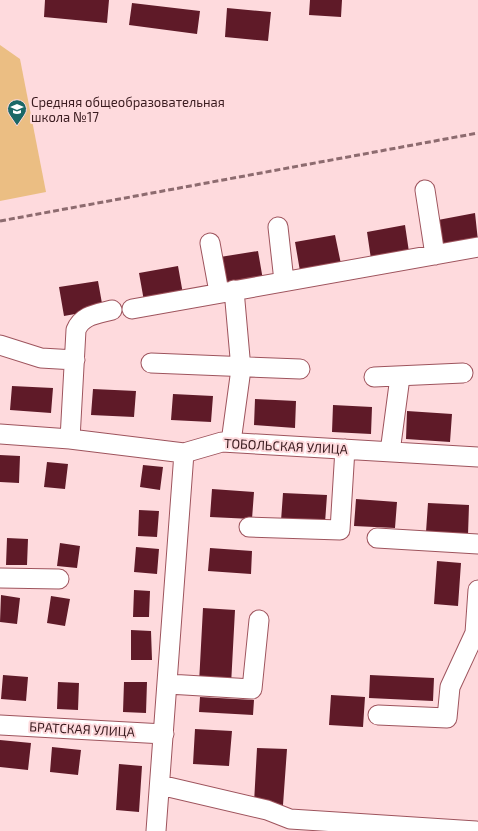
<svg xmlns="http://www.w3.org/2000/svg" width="478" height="831" font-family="'Exo 2',sans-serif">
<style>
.green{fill:#ebbe83}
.building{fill:#5f1a28}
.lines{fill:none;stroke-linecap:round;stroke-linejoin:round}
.minor-casing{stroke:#9e545d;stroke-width:21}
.minor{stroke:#fff;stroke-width:19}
.rail{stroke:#8d6b6f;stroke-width:3;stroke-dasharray:6 3;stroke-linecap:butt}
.labels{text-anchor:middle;stroke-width:4;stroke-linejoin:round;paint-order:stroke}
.poi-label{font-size:13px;fill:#3a1b1f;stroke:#fedadd;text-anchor:start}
.street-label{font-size:13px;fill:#3a1b1f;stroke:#fedadd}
</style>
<rect width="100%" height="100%" fill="#fedadd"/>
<path class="green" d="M0,45L20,59L46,192L0,201Z"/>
<path class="building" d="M45,0H109L107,23L44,17Z
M310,0H342L341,17L309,15Z
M132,3L200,11L197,34L129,25Z
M227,8L271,12L268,41L225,37Z
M475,213L478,241L443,247L438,220Z
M405,225L409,252L371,259L367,232Z
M335,235L341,264L300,271L295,242Z
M258,251L263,280L225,287L220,257Z
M178,266L183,294L144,301L139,273Z
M98,281L103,309L64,316L59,287Z
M12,386L53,388L51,413L10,410Z
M93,389L136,391L134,417L91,415Z
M173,394L213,396L211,422L171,420Z
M255,399L296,401L295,428L254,425Z
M333,405L372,407L371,434L332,432Z
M407,411L452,414L450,442L406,439Z
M0,455L20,456L19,483L0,482Z
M47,462L68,464L65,489L44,487Z
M143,465L163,467L160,490L140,487Z
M212,489L254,492L252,519L210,517Z
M283,493L327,495L325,523L281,521Z
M356,499L397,502L395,528L354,526Z
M428,503L469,505L468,535L426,532Z
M139,510L159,511L157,537L138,536Z
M7,538L28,539L27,565H6Z
M60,543L80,546L77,568L57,566Z
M136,547L159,549L157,574L134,572Z
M210,548L252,551L251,574L208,571Z
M437,561L461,563L458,606L434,604Z
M134,590L150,591L149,617H133Z
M1,595L20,598L17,624L0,622Z
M51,596L70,599L65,626L47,623Z
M203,608L235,610L231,685L199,683Z
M131,630L151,631L152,660H131Z
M3,675L28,677L26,701L1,699Z
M370,675L434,678L433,701L369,698Z
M58,682L79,683L78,710L57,709Z
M124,682H147L146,713L123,712Z
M331,695L365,697L363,727L329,725Z
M200,697L254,700L253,715L199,712Z
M195,729L232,731L229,766L193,764Z
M0,740L31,743L28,770L0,767Z
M52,747L81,750L78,775L50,772Z
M257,748L287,749L283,805L254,803Z
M119,764L142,766L139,812L116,810Z"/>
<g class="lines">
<defs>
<path id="minor" d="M425,190L435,255
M278,227L284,281
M210,243L219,292
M132,309L478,247
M0,345L41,358L75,360
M151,363L300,369
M374,377L463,373
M0,434L70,439L184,453L222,442L478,457
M70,439L76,330C82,315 97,314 112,310
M231,442L241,369L234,290
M390,452L400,377
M249,527L340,530L345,449
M377,538L478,544
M0,578L59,579
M168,684L252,689L259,620
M378,715L447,718L450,687L475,633L478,590
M0,725L164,734
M160,785L267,810L290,819L476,831
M156,831L184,453"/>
</defs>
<use href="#minor" class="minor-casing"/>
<use href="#minor" class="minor"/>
<path class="rail" d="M0,221L478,133"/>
</g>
<defs>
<symbol id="school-pin" viewBox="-11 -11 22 30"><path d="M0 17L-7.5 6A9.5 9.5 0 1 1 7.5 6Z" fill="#1b6866" stroke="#fedadd"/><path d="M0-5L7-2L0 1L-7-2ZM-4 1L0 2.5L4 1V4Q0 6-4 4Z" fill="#fff"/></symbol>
</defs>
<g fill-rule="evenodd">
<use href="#school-pin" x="6" y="98" width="22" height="30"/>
</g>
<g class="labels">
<g class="poi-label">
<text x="31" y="107">Средняя общеобразовательная<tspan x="31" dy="15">школа №17</tspan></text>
</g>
<g class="street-label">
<text transform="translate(286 446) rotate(3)" y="5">ТОБОЛЬСКАЯ УЛИЦА</text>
<text transform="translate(82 729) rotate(3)" y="5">БРАТСКАЯ УЛИЦА</text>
</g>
</g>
</svg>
